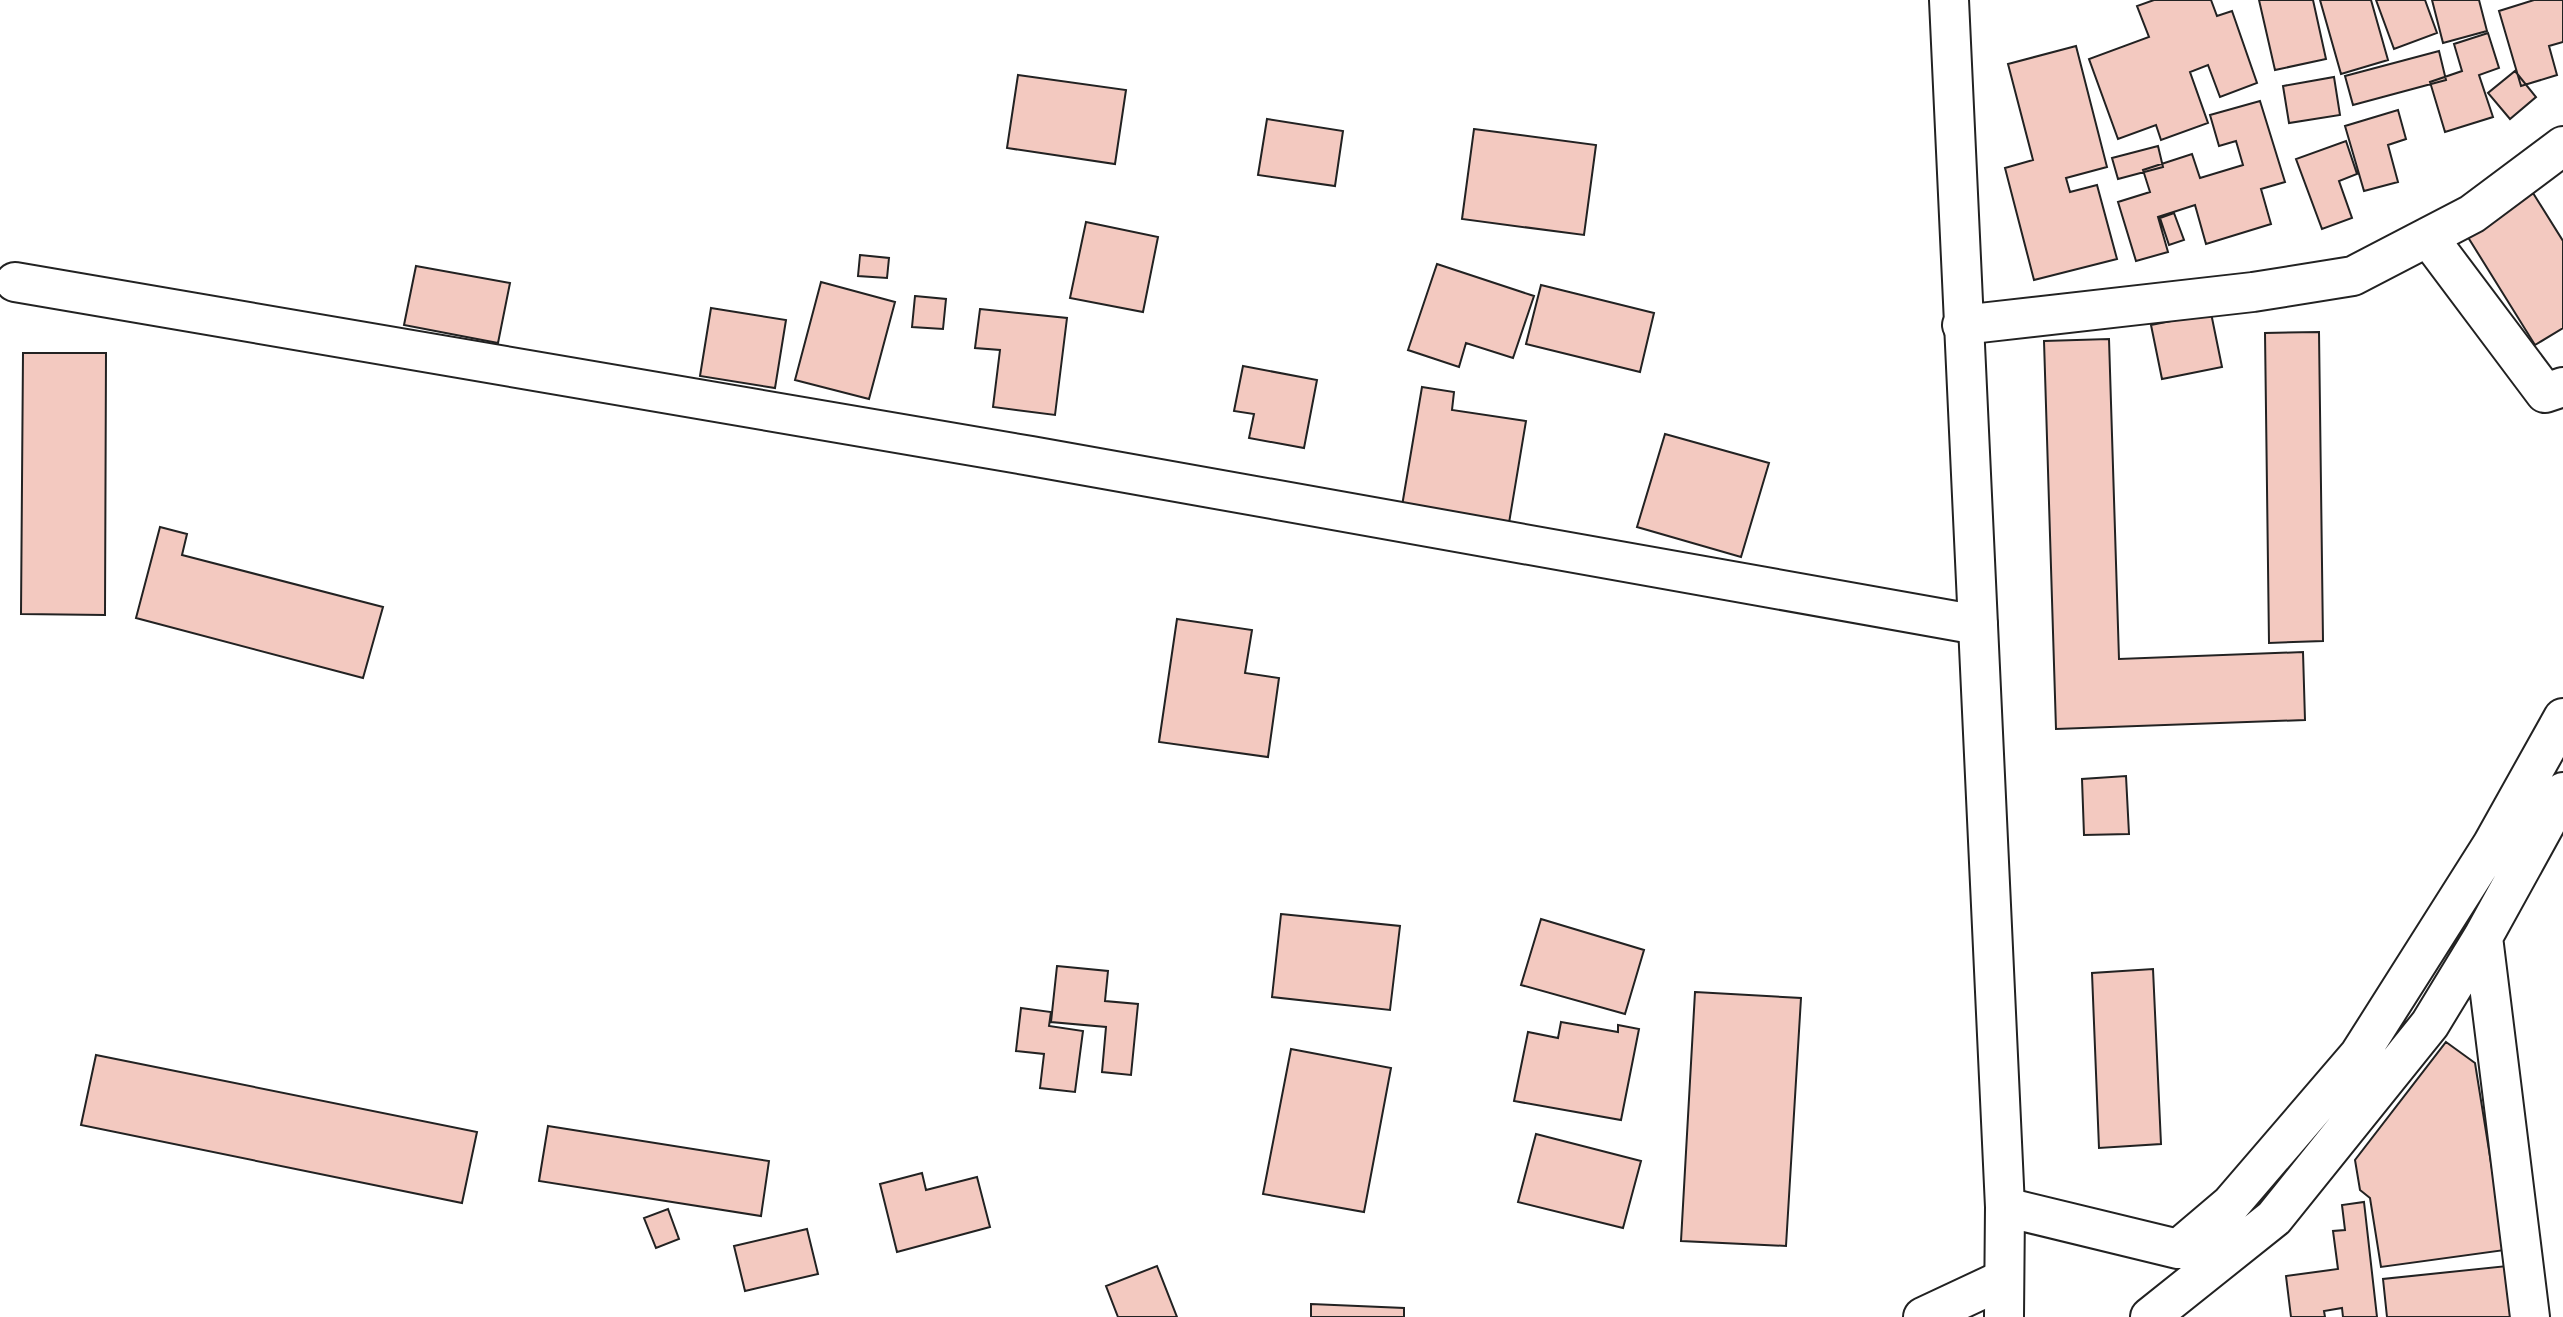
<svg xmlns="http://www.w3.org/2000/svg" width="2563" height="1317" font-family="Mulish,sans-serif">
<style>
.building{fill:#f3c9c0;stroke:#222;stroke-width:2}
.lines{fill:none;stroke-linecap:round;stroke-linejoin:round}
.street-casing{stroke:#222;stroke-width:42}
.secondary-casing{stroke:#222;stroke-width:42}
.street{stroke:#fff;stroke-width:38}
.secondary{stroke:#fff;stroke-width:38}
</style>
<rect width="100%" height="100%" fill="#fff"/>
<path class="building" d="M2154,0H2211L2217,16L2232,11L2257,83L2220,97L2208,65L2190,72L2208,123L2161,140L2156,125L2118,139L2089,59L2149,37L2137,6Z
M2259,0H2313L2326,59L2275,70Z
M2320,0H2371L2388,60L2341,74Z
M2376,0H2425L2437,33L2394,49Z
M2432,0H2479L2487,31L2443,43Z
M2563,0V42L2549,46L2557,75L2521,86L2499,11L2534,0Z
M2488,33L2499,68L2479,75L2493,117L2445,132L2430,82L2462,71L2454,44Z
M2076,46L2107,167L2066,178L2070,192L2097,185L2117,259L2034,280L2005,168L2033,160L2008,64Z
M2439,51L2446,80L2353,105L2345,76Z
M2515,71L2536,97L2510,119L2488,93Z
M1018,75L1126,90L1115,164L1007,148Z
M2334,77L2340,115L2289,123L2283,86Z
M2260,101L2285,182L2261,189L2271,224L2206,244L2195,205L2158,217L2168,252L2136,261L2118,202L2150,192L2143,170L2192,154L2200,178L2243,165L2236,141L2219,146L2210,115Z
M2398,110L2406,139L2388,145L2398,182L2364,191L2345,126Z
M1267,119L1343,131L1335,186L1258,175Z
M1474,129L1596,145L1584,235L1462,219Z
M2346,141L2357,174L2339,181L2352,218L2322,229L2296,159Z
M2158,146L2163,167L2118,179L2112,158Z
M2533,193L2563,241V328L2535,345L2466,234Z
M2174,213L2184,240L2169,245L2160,218Z
M1086,222L1158,237L1143,312L1070,298Z
M860,255L889,258L887,278L858,276Z
M1437,264L1534,296L1513,358L1466,343L1459,367L1408,350Z
M416,266L510,283L498,343L404,325Z
M821,282L895,302L869,399L795,380Z
M1541,285L1654,313L1640,372L1526,344Z
M915,296L946,299L943,329L912,327Z
M711,308L786,320L775,388L700,376Z
M980,309L1067,318L1055,415L993,407L1000,350L975,348Z
M2211,313L2222,367L2162,379L2151,325Z
M2319,332L2323,641L2269,643L2265,333Z
M2109,339L2119,659L2303,652L2305,720L2056,729L2044,341Z
M23,353H106L105,615L21,614Z
M1243,366L1317,380L1304,448L1249,438L1254,414L1234,411Z
M1422,387L1454,392L1452,410L1526,421L1509,523L1402,506Z
M1665,434L1769,463L1741,557L1637,527Z
M160,527L187,534L182,555L383,607L363,678L136,618Z
M1177,619L1252,630L1245,673L1279,678L1268,757L1159,742Z
M2126,776L2129,834L2084,835L2082,779Z
M1281,914L1400,926L1390,1010L1272,997Z
M1541,919L1644,950L1625,1014L1521,985Z
M1057,966L1108,971L1105,1001L1138,1004L1131,1075L1102,1072L1106,1027L1051,1022Z
M2153,969L2161,1144L2099,1148L2092,973Z
M1695,992L1801,998L1786,1246L1681,1241Z
M1021,1008L1051,1012L1049,1026L1083,1031L1075,1092L1040,1088L1044,1054L1016,1051Z
M1561,1022L1618,1032V1025L1639,1029L1621,1120L1514,1101L1528,1032L1558,1038Z
M2446,1042L2475,1063L2505,1250L2381,1267L2370,1198L2360,1190L2355,1160Z
M1291,1049L1391,1068L1364,1212L1263,1194Z
M96,1055L477,1132L462,1203L81,1125Z
M548,1126L769,1161L761,1216L539,1181Z
M1536,1134L1641,1161L1623,1228L1518,1202Z
M922,1173L926,1190L977,1177L990,1227L897,1252L880,1184Z
M2364,1202L2377,1317H2343L2342,1308L2324,1311L2325,1317H2291L2286,1276L2338,1269L2333,1231L2345,1230L2342,1205Z
M668,1209L679,1239L656,1248L644,1218Z
M807,1229L818,1274L745,1291L734,1246Z
M1157,1266L1177,1317H1118L1106,1286Z
M2507,1266L2512,1317H2387L2383,1279Z
M1311,1304L1404,1308V1317H1311Z"/>
<g class="lines">
<defs>
<path id="street" d="M2428,237L2545,393L2563,387
M15,282L1031,456L1978,625
M1962,325L2253,292L2353,276L2472,214L2563,146
M2483,937L2530,1317
M2005,1207L2178,1249L2231,1204L2359,1055L2492,845L2563,718
M1923,1317L2002,1280
M2150,1317L2274,1218L2430,1024L2483,937L2563,792"/>
<path id="secondary" d="M1949,0L2005,1207L2004,1317"/>
</defs>
<use href="#street" class="street-casing"/>
<use href="#secondary" class="secondary-casing"/>
<use href="#street" class="street"/>
<use href="#secondary" class="secondary"/>
</g>
</svg>
